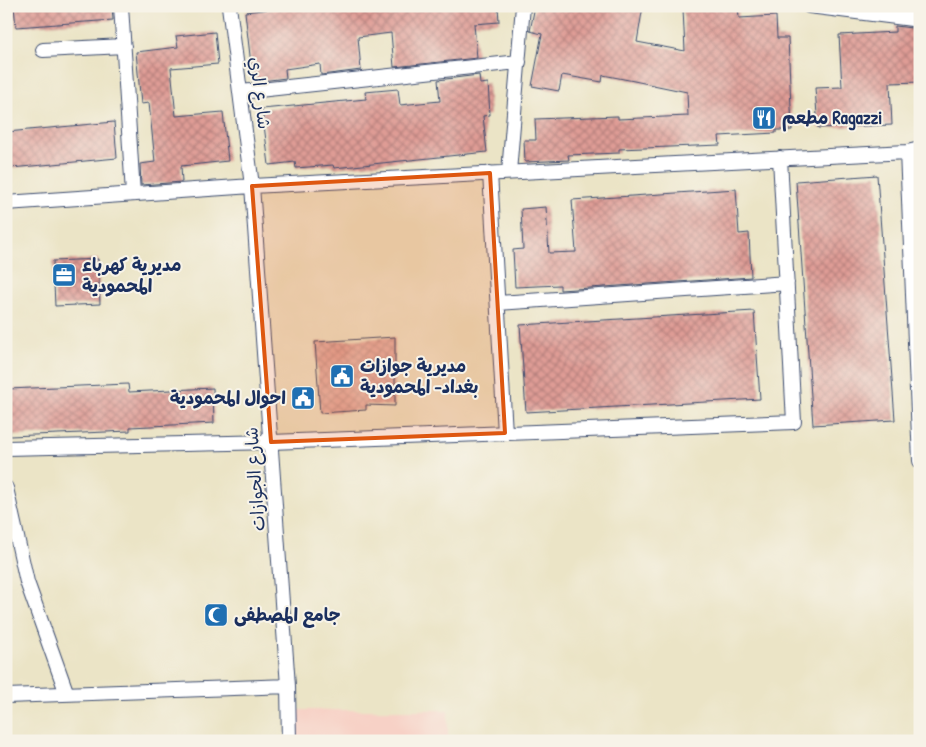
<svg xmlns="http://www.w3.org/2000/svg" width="926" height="747" font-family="'Patrick Hand','Playpen Sans Arabic',sans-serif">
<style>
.built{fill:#f7d1c6}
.building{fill:url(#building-cross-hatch)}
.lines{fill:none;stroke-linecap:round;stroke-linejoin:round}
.minor-casing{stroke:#3a4a6e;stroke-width:16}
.minor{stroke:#fff;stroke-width:14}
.marked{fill:#de5710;fill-opacity:0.2;stroke:#de5710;stroke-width:4;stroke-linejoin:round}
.labels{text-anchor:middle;stroke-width:4;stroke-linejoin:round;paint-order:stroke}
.street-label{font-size:18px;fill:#1b2f5e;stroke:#f7f3e8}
.poi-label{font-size:18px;font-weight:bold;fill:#1b2f5e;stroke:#f7f3e8;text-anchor:start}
</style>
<defs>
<pattern id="building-cross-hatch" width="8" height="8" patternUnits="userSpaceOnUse" patternTransform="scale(1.25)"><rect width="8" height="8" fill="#df9c95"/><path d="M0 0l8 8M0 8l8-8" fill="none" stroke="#b4807d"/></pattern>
</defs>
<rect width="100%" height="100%" fill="#f7f3e8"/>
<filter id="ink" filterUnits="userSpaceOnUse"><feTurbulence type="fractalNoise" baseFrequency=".02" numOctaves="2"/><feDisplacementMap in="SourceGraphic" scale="10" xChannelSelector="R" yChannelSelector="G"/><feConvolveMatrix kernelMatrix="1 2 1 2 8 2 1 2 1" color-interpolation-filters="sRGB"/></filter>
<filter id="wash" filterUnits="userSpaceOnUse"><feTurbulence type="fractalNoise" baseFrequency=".0096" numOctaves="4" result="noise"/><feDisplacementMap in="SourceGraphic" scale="20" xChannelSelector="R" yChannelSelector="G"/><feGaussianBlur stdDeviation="1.12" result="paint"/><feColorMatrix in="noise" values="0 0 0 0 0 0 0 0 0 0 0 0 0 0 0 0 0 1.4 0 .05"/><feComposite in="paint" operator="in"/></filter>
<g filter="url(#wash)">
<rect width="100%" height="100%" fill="#ebe4c6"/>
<path class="built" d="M295,710H448V741H296Z"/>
<g id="blocks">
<path class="building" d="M14,6H112L113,20L16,27Z
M279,6H498L499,22L474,24L477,58L394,67L391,33L358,37L361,70L321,75L320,64L285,69L286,78L253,82L245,12L279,8Z
M535,6H643L637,42L685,51L683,9L738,7L739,18L776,16L777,38H788L792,130H776V133L719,136L720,145L619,149V153L568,155L569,160L525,162L524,140H536L535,119L618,116V119L688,116L687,92L634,81L603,75L602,82L562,75L559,91L532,86L542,34L530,31Z
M895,26L920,29V82L890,83L892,125L818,128L815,88L842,87L839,35L895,32Z
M215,32L218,64L171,68L176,116L223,112L228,161L181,166L182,182L141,185L140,164L155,162L149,103L141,104L136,52L178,47L176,36Z
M479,75L480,84L488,83L490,115L483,116L487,152L334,168L333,165L296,168L295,162L269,165L262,109L366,99L365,92L398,89L400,105L440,101L438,80Z
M114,122L117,158L11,168L7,132Z
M877,175L895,420L813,425L796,181Z
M736,189L739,234L749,233L751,277L560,290V285L515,287L513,250L523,249L521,209L546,207L549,253L576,252L572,200Z
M98,259L100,304L55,306L53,261Z
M754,311L760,399L526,412L520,325Z
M395,337V406L366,405V410L320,413L315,342Z
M128,384L129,392L213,388L214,423L130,427V431L10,436L8,389Z"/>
</g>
</g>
<g filter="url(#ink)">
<use href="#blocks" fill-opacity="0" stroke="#3a4a6e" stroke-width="1"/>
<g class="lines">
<defs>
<path id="minor" d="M121,6L133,194
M229,6L252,186L288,686L289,741
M809,6L920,20
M43,50L124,46
M241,92L519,62
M907,152L920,461
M509,172L523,6
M490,173L505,433
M6,203L252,186L907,152L920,149
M498,303L787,283
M6,448L271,442L794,422L780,158
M6,488L27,582L67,694
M6,696L288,686"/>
</defs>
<use href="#minor" class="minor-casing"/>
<use href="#minor" class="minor"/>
</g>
</g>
<path class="marked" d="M490,173L505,433L271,442L252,186Z"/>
<defs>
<symbol id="restaurant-square" viewBox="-11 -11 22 22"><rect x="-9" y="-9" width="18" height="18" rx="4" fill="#1f6fb2" stroke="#f7f3e8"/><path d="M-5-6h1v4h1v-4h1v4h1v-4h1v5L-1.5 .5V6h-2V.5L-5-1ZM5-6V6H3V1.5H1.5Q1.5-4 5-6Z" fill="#fff"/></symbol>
<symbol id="office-square" viewBox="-11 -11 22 22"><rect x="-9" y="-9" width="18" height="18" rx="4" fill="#1f6fb2" stroke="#f7f3e8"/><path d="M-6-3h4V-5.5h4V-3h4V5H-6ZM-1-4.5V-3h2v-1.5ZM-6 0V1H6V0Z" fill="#fff"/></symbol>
<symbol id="civic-square" viewBox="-11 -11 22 22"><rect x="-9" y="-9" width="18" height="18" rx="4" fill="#1f6fb2" stroke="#f7f3e8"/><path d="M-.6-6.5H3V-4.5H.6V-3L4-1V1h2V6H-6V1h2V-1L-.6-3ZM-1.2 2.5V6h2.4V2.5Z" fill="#fff"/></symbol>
<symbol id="mosque-square" viewBox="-11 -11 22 22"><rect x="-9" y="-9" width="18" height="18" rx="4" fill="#1f6fb2" stroke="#f7f3e8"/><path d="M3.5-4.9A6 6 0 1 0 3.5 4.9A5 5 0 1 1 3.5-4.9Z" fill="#fff"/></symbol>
</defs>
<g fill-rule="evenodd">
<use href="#restaurant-square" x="750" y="104" width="28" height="28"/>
<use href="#office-square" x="50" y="261" width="28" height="28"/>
<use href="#civic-square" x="328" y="362" width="28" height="28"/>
<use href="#civic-square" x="289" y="384" width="28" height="28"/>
<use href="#mosque-square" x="202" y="601" width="28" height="28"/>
</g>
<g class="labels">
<g class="street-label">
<text transform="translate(260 93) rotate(83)" y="6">شارع الري</text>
<text transform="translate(255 479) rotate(-94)" y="6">شارع الجوازات</text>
</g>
<g class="poi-label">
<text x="782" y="124">مطعم Ragazzi</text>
<text x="82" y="271">مديرية كهرباء<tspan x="82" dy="21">المحمودية</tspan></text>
<text x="360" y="372">مديرية جوازات<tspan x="360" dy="21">بغداد- المحمودية</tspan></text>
<text x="286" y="404" text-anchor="end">احوال المحمودية</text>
<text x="234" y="621">جامع المصطفى</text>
</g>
</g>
<rect width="926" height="747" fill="none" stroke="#f7f3e8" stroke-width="25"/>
</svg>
